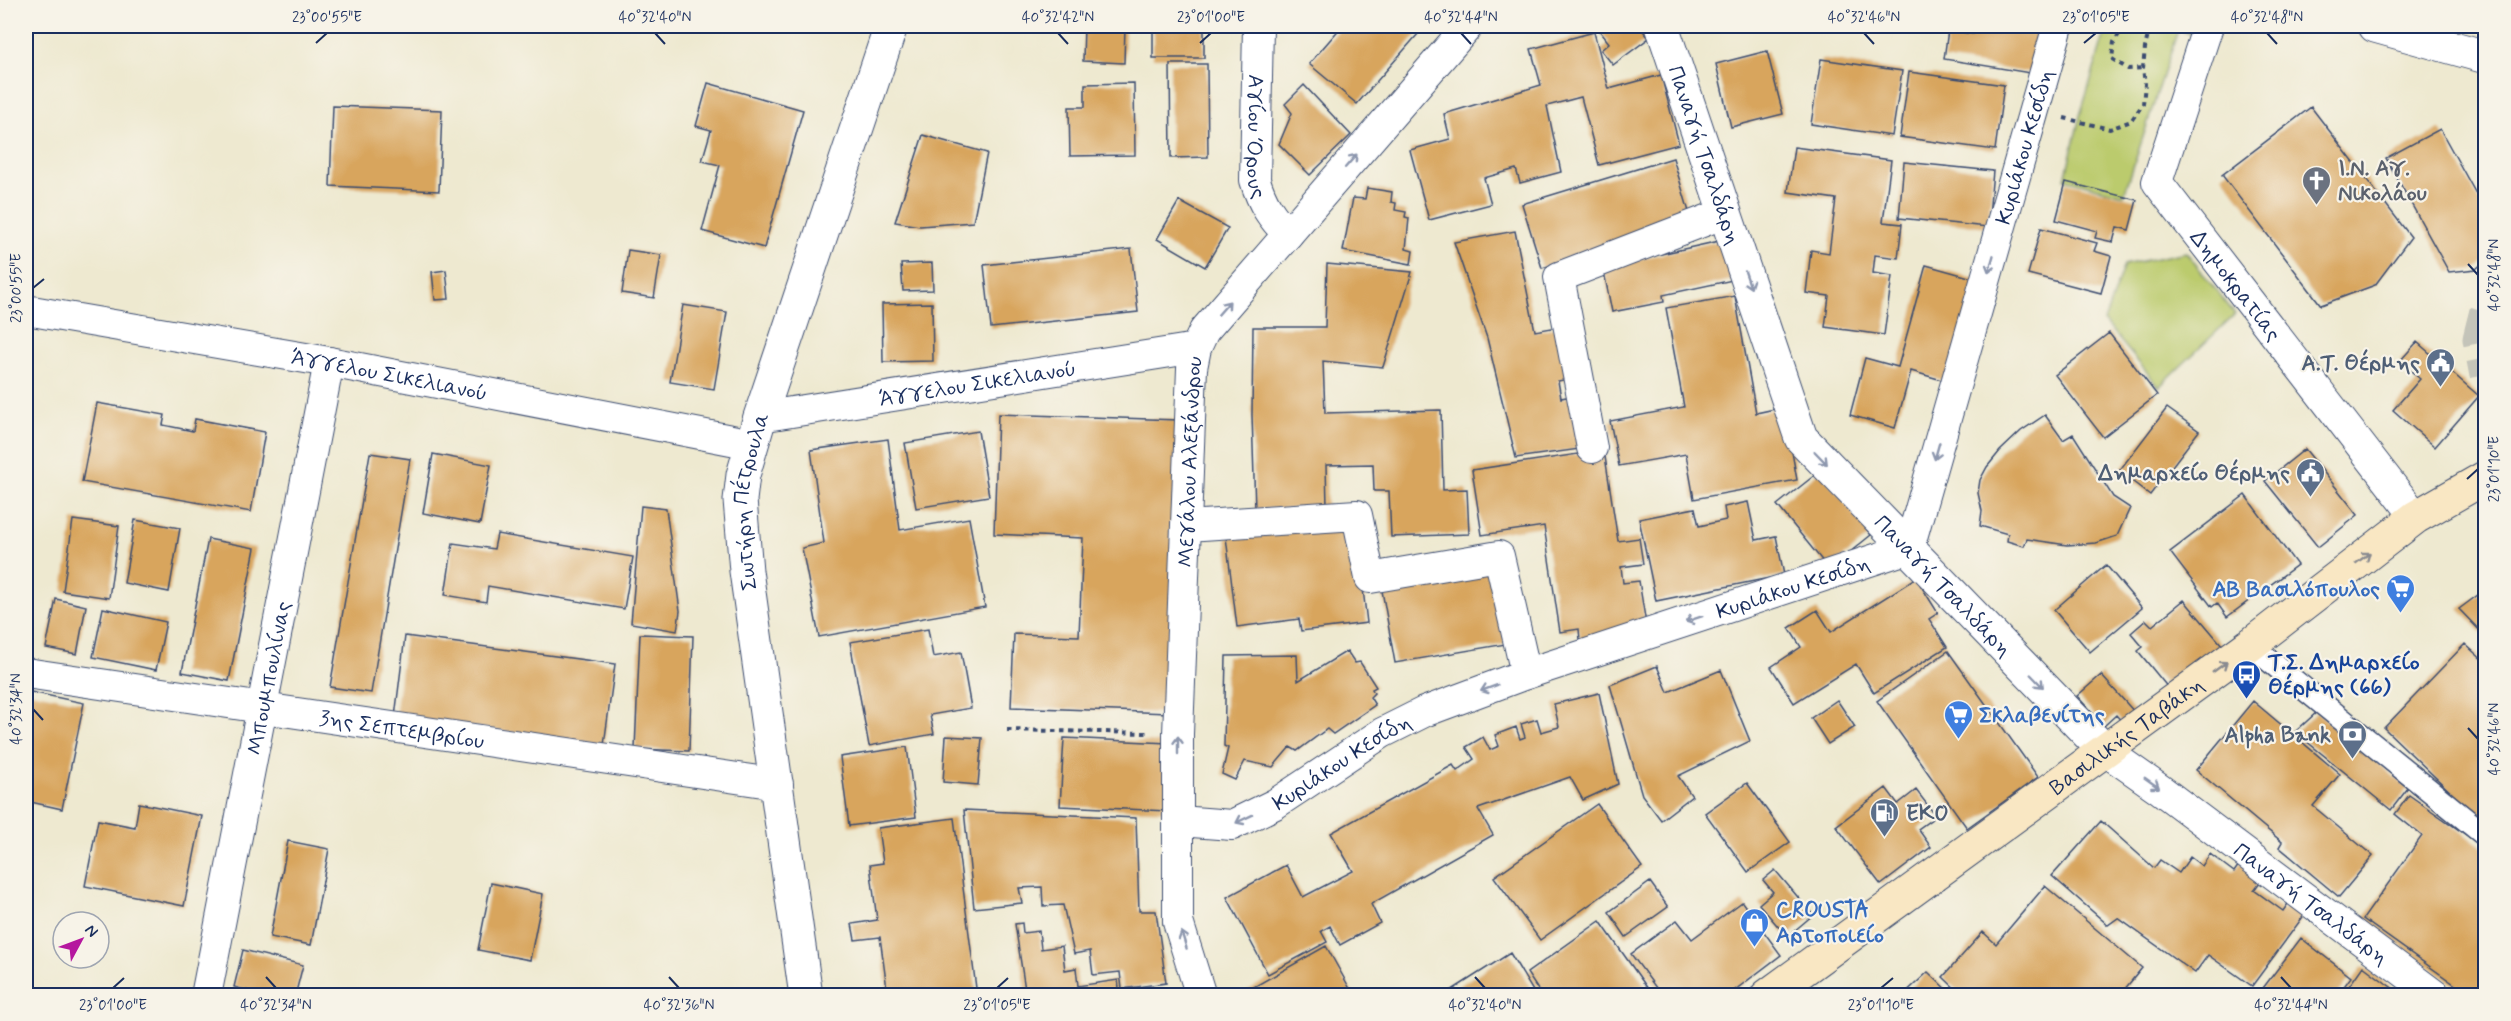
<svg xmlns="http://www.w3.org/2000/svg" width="2511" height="1021" font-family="Mynerve,sans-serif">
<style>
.green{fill:#bbcb6d;stroke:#6b7d66;stroke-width:1.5}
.building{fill:#d8a55d}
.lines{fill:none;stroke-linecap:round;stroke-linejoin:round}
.secondary-tunnel{stroke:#c4c4b9;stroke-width:33;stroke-dasharray:33 16;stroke-linecap:butt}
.pedestrian-casing{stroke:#3b4b6f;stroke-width:25}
.minor-casing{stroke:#3b4b6f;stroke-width:32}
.tertiary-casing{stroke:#3b4b6f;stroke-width:35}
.secondary-casing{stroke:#3b4b6f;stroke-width:35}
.path{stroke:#3b4b6f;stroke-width:4;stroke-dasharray:4.5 4.5;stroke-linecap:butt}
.pedestrian{stroke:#fff;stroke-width:22}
.minor{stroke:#fff;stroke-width:30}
.tertiary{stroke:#fff;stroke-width:33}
.secondary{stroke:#f9e7c3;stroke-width:33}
.oneway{stroke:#8d97ae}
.oneway2{stroke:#8a8b90}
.ticks{fill:none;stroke:#1b2f5e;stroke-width:2}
.labels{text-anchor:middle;stroke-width:4.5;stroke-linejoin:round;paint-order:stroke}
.street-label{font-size:22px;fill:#1b2f5e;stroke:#f7f3e8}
.worship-label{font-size:22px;font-weight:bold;fill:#5b616d;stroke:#f7f3e8;text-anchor:start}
.service-label{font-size:22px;font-weight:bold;fill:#4e5e75;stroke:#f7f3e8;text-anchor:end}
.shop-label{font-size:22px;font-weight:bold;fill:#366cbe;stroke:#f7f3e8;text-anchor:start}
.transit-label{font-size:22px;font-weight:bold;fill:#164399;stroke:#f7f3e8;text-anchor:start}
.neatline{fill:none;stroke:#1b2f5e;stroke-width:2}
.ticks-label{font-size:15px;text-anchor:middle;fill:#1b2f5e}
</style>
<rect width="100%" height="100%" fill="#f7f3e8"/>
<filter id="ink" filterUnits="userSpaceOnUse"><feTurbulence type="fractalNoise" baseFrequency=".0167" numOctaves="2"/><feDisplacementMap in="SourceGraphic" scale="12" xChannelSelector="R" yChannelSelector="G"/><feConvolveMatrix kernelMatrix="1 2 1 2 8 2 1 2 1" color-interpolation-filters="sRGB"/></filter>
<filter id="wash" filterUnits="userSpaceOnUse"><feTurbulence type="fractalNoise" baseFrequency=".008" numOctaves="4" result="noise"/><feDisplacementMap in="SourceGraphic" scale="24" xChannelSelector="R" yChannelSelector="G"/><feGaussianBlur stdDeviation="1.35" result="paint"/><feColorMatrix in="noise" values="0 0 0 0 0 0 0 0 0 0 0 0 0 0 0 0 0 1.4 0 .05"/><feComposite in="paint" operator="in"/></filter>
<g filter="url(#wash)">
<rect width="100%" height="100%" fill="#eee9d0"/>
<path class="green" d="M2107,26H2195L2192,34L2178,30L2124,195L2065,179L2080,116Z
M2186,252L2235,314L2159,387L2104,321L2124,265Z"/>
<g id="blocks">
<path class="building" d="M1084,26H1125L1124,63L1083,61Z
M1153,26H1204V58H1153Z
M1342,26H1425L1357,104L1309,64Z
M1596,26H1639L1649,38L1613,65L1601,50L1609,43Z
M1974,26H2050L2042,75L1944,59L1948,30L1973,34Z
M1594,32L1609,89L1661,75L1679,144L1599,165L1581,97L1547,106L1561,172L1520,183L1516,169L1484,178L1491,204L1429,220L1410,150L1450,139L1444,114L1541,85L1531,49Z
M1767,51L1783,114L1731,127L1716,64Z
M1821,59L1902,71L1892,136L1811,124Z
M1170,64H1207L1208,157L1171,158Z
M1909,72L2004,85L1995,150L1900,137Z
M708,83L803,110L764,248L702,231L720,165L702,161L711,130L696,126Z
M1134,83L1135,155L1070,156L1069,107H1085V84Z
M1304,85L1351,135L1310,175L1279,144L1292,113L1285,104Z
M333,106L442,110L439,191L330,186Z
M2311,107L2411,237L2375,285L2321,305L2222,175Z
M2440,129L2486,212V260L2476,269L2449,272L2386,158Z
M923,135L987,153L973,222L920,226L895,222Z
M1794,147L1891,160L1883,222L1902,224L1898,258L1875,255L1873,273L1892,276L1884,335L1825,327L1829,296L1806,293L1811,250L1829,253L1836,199L1788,192Z
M1673,158L1692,222L1542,268L1522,204Z
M1904,162L1993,171L1988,227L1899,218Z
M2066,182L2137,200L2129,230L2117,227L2113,242L2095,238L2097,231L2056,220Z
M1367,188L1392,192L1391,202L1396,203L1395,210L1406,212L1405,217L1409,218L1406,249L1413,251L1411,264L1343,251L1353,198L1365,199Z
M1179,201L1228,228L1205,267L1157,239Z
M2041,228L2097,243L2094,251L2111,256L2101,293L2028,274Z
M1515,231L1535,331L1563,326L1573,378L1558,381L1561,398L1571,396L1587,448L1516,458L1487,338L1454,242Z
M1733,238L1742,278L1663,295L1664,302L1612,312L1603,267Z
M1131,249L1138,312L991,328L984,265Z
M628,250L661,255L654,298L622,293Z
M932,263L933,290L903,291L901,264Z
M1327,264L1412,272L1383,367L1323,361L1325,413L1441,410L1443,490L1467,489L1469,534L1391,537L1389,491H1374L1373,464L1326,465L1327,507L1255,509L1252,415L1253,327H1325Z
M1926,265L1980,280L1952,383L1911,371L1895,428L1850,415L1865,358L1898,367Z
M446,270L449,299L435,300L432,272Z
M1735,296L1756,413L1784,407L1797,480L1694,499L1686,454L1619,466L1610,421L1684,407L1666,308Z
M932,303L933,361L883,362L882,304Z
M683,305L727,312L714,389L670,382Z
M2109,333L2157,395L2103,437L2055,375Z
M2417,342L2479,396L2435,447L2393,410L2420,379L2400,361Z
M97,403L165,415L163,425L193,431L195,419L265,432L251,512L82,482Z
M2167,408L2199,431L2150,495L2119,471Z
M998,414L1178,420L1168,713L1011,707L1014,634L1079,636L1083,538L994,534Z
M2045,415L2063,440L2073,434L2113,497L2130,508L2117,536L2096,543L2067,545L2027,539L2024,546L2007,541L2008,534L1980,526L1982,511L1978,493L1980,480L1987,467L2000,451L2021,431Z
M978,431L989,496L916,508L905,443Z
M888,439L900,530L969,518L985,607L819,637L802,548L824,543L811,450Z
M2305,449L2358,515L2318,547L2265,481Z
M1604,450L1618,541L1639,538L1643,564L1621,567L1623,583L1639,581L1647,630L1580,640L1579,629L1560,632L1544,526L1482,535L1472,470Z
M370,453L410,459L371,693L330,687Z
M433,454L491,465L480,524L423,513Z
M1820,471L1871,535L1829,569L1777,505Z
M2245,495L2297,565L2227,617L2217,603L2212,607L2170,552Z
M1748,502L1756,540L1776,536L1784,575L1656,601L1639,519L1695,508L1699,526L1726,520L1724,507Z
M641,506L666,509L680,611L677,631L631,623Z
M73,520L119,526L109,598L63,591Z
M135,520L180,528L169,592L124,583Z
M1355,521L1367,623L1301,631L1299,619L1237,627L1226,537Z
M497,534L633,557L624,609L488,586L486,602L445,595L453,543L494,549Z
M208,539L255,548L229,681L182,672Z
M2106,565L2142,608L2090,652L2054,610Z
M1492,566L1506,644L1395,663L1381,585Z
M1916,578L1938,613L1929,619L1947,647L1874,693L1856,664L1794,703L1771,667L1801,647L1789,628L1817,610L1831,632Z
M2486,589V637L2459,609Z
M56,599L86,606L77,654L46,648Z
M2184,600L2222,645L2169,689L2138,651L2143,647L2131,633L2146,620L2152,626Z
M103,608L166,622L156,670L93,657Z
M928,629L933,657L961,652L971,708L930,715L934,734L869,746L850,642Z
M640,634L693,636L689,751L635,749Z
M405,636L615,664L604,745L395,717Z
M2465,644L2486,663V826L2384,728Z
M1347,651L1355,663L1360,662L1376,687L1372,689L1374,693L1370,697L1375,705L1333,734L1327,729L1297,751L1290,747L1273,767L1245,761L1235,780L1222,774L1228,748L1224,746L1226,656L1297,655L1298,681Z
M1948,651L2038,777L1967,828L1877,701Z
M1657,666L1668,692L1721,670L1750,741L1678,776L1692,796L1661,820L1642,795L1610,685Z
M2101,675L2137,715L2126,726L2116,715L2104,726L2077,696Z
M26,691L84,703L62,809L26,801Z
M1599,693L1618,784L1583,800L1570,777L1478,809L1493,835L1371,904L1380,923L1340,945L1330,926L1321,931L1327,942L1268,974L1227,897L1286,865L1303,897L1353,871L1331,833L1453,765L1457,771L1474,759L1466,747L1483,737L1490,750L1499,746L1495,735L1516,727L1520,739L1525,737L1521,724L1537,719L1541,732L1559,727L1554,704Z
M1837,700L1855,727L1828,744L1811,718Z
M2253,701L2340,774L2313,806L2373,856L2339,897L2279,847L2282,842L2196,770Z
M2317,712L2408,788L2391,810L2295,732Z
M946,736L982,738L978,785L943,782Z
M1064,738L1168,743V811L1060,806Z
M907,747L916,817L849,826L840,757Z
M1747,783L1790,842L1748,872L1705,813Z
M1886,788L1898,804L1916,790L1936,816L1918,829L1931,847L1881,885L1836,826Z
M2409,795L2486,849V996H2471L2363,919L2422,836L2395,814Z
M139,803L202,816L184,906L85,886L98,820L135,827Z
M1597,804L1642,867L1540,940L1494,877Z
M964,810L1136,818L1139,911H1156L1166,983L1122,989L1120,972L1093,975L1090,951L1074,954L1063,905L1043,906L1042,887L1019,888L1022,903L974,908Z
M954,818L977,996H888L880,937L855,940L852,924L877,920L870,865L883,863L878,828Z
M2101,821L2154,868L2160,860L2179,873L2190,857L2202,866L2210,854L2234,872L2241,862L2263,878L2254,890L2283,911L2292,898L2308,910L2252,986L2208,955L2195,973L2118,918L2108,925L2052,876Z
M288,841L329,849L311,945L270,937Z
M1775,870L1813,915L1787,937L1759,904L1773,892L1763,880Z
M1650,882L1668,907L1626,937L1609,912Z
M491,883L543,894L530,960L478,950Z
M2045,886L2142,968L2119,996H1963L1943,977L1983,932L1996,944Z
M1742,902L1781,955L1727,996H1662L1631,954L1677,920L1692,939Z
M1600,921L1648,989L1640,996H1542L1527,973Z
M1022,923L1023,933L1039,931L1041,949L1062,946L1065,970L1076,968L1078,986L1118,980L1120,996H1026L1015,924Z
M2301,938L2351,977L2337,996H2257Z
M1326,946L1354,996H1238Z
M243,950L303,965L295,996H268L234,987Z
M1510,953L1536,996H1452L1449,992Z
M2363,966L2403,996H2342Z
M1928,972L1953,996H1902Z"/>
</g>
</g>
<g filter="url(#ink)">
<use href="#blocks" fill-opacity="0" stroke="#3b4b6f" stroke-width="1.5"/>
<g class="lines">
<path class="secondary-tunnel" d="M2486,311L2479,339L2486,375"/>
<defs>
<path id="pedestrian" d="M2250,645L2486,836"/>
<g id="minor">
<path id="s1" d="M1258,26L1255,180C1262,203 1271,217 1288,234"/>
<path id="s2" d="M2208,26L2157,182L2416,517"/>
<path id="s3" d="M26,310L329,362L752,444"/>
<path id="s4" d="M760,417L1196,348"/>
<path d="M1592,448L1559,277L1725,213"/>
<path d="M1187,526L1357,515L1370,578L1499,556L1526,674"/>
<path id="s5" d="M26,673L778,784"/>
<path id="s6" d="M2104,750L2161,790L2436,996"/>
<path id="s7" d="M1179,821L1232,825L1275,804L1382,733L1424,712L1526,674L1909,548L2058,26"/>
<path id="s8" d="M206,996L329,362"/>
<path id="s9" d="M1201,996L1178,922V734L1192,368L1196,348L1204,331L1468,26"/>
</g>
<g id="tertiary">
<path id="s10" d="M1662,26L1801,438L2104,750"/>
<path d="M2375,26L2486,57"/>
<path id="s11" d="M806,996L746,571L740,500L743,475L760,417L891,26"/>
</g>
<g id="secondary">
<path id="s12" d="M1767,996L2250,645L2416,517L2486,477"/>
</g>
</defs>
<use href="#pedestrian" class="pedestrian-casing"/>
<use href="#minor" class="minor-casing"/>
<use href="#tertiary" class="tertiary-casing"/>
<use href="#secondary" class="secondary-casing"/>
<path class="path" d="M2124,26L2114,42L2112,59L2128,69L2143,68
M2064,118L2110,129L2131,121L2143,104L2145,84L2143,68L2145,48L2150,26
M1007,730L1147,733"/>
<use href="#pedestrian" class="pedestrian"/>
<use href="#minor" class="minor"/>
<use href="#tertiary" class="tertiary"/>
<use href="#secondary" class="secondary"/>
</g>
<defs><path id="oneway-shaft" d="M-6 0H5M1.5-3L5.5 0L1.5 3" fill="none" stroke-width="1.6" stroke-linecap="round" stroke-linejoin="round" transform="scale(1.5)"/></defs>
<g class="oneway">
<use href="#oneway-shaft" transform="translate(1351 161) rotate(-49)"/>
<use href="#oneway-shaft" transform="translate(1991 264) rotate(106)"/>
<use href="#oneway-shaft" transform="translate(1748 280) rotate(71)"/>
<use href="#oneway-shaft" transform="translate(1224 308) rotate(-49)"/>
<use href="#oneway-shaft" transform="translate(1937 451) rotate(106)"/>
<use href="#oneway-shaft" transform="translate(1821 458) rotate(46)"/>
<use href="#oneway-shaft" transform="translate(1694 619) rotate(162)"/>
<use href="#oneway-shaft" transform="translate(2037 681) rotate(46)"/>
<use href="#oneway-shaft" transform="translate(1489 688) rotate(160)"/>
<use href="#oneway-shaft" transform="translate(1178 745) rotate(-90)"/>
<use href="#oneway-shaft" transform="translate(2152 783) rotate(35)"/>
<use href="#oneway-shaft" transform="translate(1244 819) rotate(154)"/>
<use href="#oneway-shaft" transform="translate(1184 940) rotate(-107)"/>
</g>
<g class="oneway2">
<use href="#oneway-shaft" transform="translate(2363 558) rotate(-37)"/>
<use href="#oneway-shaft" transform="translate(2220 667) rotate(-36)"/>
</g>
</g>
<path class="ticks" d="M655,33L665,44M1058,33L1068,44M1461,33L1471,44M1864,33L1874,44M2267,33L2277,44M316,43L327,33M1200,43L1211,33M2084,43L2096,33M2468,264L2478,275M33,288L44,279M2467,479L2478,469M33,709L43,720M2468,728L2478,739M266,977L276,988M669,977L679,988M1475,977L1485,988M2281,977L2291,988M113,988L124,978M997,988L1008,978M1881,988L1893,978"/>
<defs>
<symbol id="church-pin" viewBox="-11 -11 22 30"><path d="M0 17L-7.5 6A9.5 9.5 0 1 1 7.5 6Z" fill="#6b7280" stroke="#f7f3e8"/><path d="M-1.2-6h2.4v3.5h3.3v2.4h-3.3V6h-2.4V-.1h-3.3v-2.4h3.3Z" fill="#fff"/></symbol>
<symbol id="civic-pin" viewBox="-11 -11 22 30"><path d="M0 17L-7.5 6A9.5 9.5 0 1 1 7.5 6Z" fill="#5c6f8a" stroke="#f7f3e8"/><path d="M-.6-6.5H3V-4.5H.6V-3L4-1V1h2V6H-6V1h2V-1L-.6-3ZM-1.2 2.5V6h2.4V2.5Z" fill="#fff"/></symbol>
<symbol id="supermarket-pin" viewBox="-11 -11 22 30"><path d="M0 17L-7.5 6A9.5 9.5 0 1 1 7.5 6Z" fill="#3f7fe0" stroke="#f7f3e8"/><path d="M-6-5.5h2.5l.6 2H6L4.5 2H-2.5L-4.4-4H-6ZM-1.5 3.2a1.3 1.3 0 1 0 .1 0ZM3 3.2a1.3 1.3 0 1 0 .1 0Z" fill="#fff"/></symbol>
<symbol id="bus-pin" viewBox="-11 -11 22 30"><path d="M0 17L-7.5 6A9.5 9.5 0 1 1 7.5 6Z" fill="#1a4fb4" stroke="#f7f3e8"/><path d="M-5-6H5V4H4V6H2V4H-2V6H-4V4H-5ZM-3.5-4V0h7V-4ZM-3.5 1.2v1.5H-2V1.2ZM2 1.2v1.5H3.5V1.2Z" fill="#fff"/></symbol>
<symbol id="bank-pin" viewBox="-11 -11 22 30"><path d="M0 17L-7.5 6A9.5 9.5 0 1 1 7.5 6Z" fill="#5c6f8a" stroke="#f7f3e8"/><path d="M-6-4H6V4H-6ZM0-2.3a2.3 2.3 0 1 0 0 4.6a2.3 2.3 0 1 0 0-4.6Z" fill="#fff"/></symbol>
<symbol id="fuel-pin" viewBox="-11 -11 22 30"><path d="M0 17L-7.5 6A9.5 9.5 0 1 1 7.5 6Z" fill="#5c6f8a" stroke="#f7f3e8"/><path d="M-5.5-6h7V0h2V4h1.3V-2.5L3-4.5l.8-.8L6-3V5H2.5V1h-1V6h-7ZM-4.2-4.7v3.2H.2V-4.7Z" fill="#fff"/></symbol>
<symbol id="shop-pin" viewBox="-11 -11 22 30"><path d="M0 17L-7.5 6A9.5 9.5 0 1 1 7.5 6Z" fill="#3f7fe0" stroke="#f7f3e8"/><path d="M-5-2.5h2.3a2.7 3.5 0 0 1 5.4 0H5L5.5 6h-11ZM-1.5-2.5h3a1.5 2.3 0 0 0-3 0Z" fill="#fff"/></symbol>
</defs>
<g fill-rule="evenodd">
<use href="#church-pin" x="2300" y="164" width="33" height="45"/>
<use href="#civic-pin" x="2424" y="346" width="33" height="45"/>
<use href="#civic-pin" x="2294" y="456" width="33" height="45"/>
<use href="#supermarket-pin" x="2384" y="572" width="33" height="45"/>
<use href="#bus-pin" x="2230" y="658" width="33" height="45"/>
<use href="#supermarket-pin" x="1942" y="698" width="33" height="45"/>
<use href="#bank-pin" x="2336" y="718" width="33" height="45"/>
<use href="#fuel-pin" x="1868" y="796" width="33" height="45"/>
<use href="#shop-pin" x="1738" y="906" width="33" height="45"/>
</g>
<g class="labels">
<g class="street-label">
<text dy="8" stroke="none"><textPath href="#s1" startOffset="110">Αγίου Όρους</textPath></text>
<text dy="8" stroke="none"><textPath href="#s7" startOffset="1206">Κυριάκου Κεσίδη</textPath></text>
<text dy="8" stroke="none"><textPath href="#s10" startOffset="136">Παναγή Τσαλδάρη</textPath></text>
<text dy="8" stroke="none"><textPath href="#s2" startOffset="294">Δημοκρατίας</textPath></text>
<text dy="8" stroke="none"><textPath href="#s3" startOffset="369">Άγγελου Σικελιανού</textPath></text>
<text dy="8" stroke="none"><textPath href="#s4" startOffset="220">Άγγελου Σικελιανού</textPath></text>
<text dy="8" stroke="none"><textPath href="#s9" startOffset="538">Μεγάλου Αλεξάνδρου</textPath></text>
<text dy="8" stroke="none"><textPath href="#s11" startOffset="500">Σωτήρη Πέτρουλα</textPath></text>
<text dy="8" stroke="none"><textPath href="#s10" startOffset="640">Παναγή Τσαλδάρη</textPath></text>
<text dy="8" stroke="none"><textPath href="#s7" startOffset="666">Κυριάκου Κεσίδη</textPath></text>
<text dy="8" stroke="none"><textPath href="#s8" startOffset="324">Μπουμπουλίνας</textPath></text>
<text dy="8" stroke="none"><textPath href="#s5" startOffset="380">3ης Σεπτεμβρίου</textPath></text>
<text dy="8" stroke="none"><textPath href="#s12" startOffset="444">Βασιλικής Ταβάκη</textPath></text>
<text dy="8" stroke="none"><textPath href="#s7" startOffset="180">Κυριάκου Κεσίδη</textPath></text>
<text dy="8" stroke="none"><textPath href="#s6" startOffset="258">Παναγή Τσαλδάρη</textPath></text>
</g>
<g class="worship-label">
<text x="2338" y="175">Ι.Ν. Αγ.<tspan x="2338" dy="25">Νικολάου</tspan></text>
</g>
<g class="service-label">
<text x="2420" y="370">Α.Τ. Θέρμης</text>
<text x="2290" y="480">Δημαρχείο Θέρμης</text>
<text x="2331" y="742">Alpha Bank</text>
<text x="1906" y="820" text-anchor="start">EKO</text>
</g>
<g class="shop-label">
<text x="2380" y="596" text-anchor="end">ΑΒ Βασιλόπουλος</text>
<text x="1979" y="722">Σκλαβενίτης</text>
<text x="1776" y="917">CROUSTA<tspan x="1776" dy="25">Αρτοποιείο</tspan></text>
</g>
<g class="transit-label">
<text x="2268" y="669">Τ.Σ. Δημαρχείο<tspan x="2268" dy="25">Θέρμης (66)</tspan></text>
</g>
</g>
<rect width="2511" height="1021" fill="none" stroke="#f7f3e8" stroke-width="66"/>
<g transform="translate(81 940) rotate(49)"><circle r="28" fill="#f7f3e8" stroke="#9fa5b1" stroke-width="1.5"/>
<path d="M0-4.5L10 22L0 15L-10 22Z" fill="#b5179e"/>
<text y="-9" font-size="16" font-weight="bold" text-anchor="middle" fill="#1b2f5e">N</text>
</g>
<rect x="33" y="33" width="2445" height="955" class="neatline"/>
<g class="ticks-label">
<text x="327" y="22">23°00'55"E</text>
<text x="655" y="22">40°32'40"N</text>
<text x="1058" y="22">40°32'42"N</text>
<text x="1211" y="22">23°01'00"E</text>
<text x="1461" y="22">40°32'44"N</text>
<text x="1864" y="22">40°32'46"N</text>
<text x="2096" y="22">23°01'05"E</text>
<text x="2267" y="22">40°32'48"N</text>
<text transform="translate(2494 275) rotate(-90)" y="5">40°32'48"N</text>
<text transform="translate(16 288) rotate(-90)" y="5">23°00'55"E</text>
<text transform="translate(2494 469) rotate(-90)" y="5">23°01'10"E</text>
<text transform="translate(16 709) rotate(-90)" y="5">40°32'34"N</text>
<text transform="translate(2494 739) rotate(-90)" y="5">40°32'46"N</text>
<text x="113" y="1010">23°01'00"E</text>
<text x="276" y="1010">40°32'34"N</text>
<text x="679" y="1010">40°32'36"N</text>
<text x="997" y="1010">23°01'05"E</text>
<text x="1485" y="1010">40°32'40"N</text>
<text x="1881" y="1010">23°01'10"E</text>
<text x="2291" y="1010">40°32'44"N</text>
</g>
</svg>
